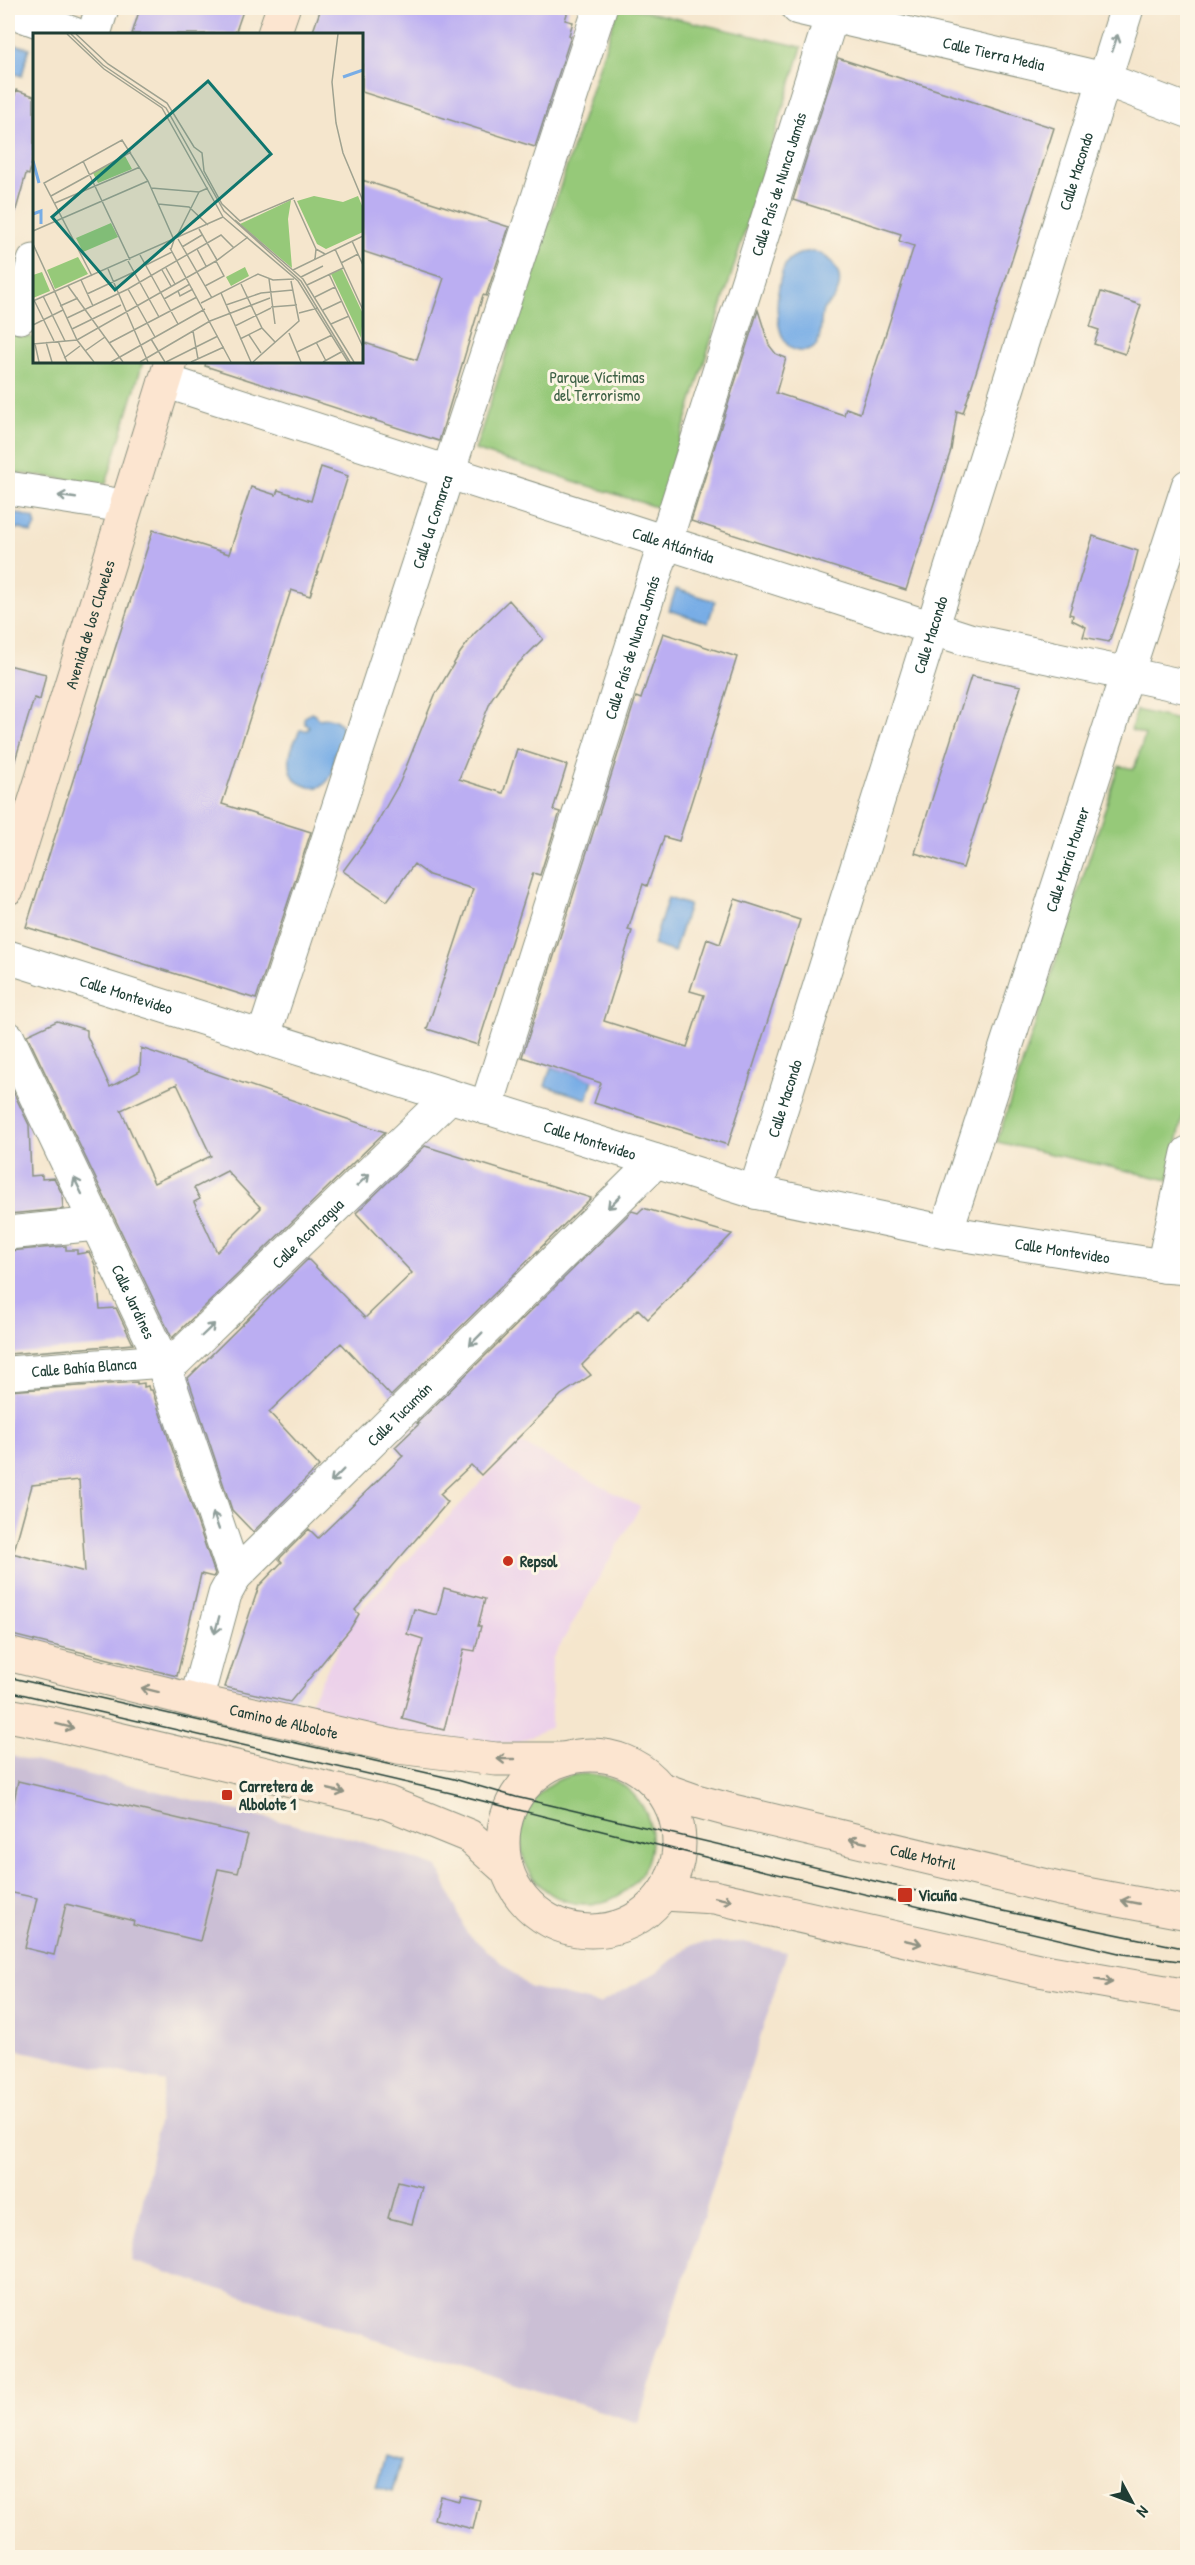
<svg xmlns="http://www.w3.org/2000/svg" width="1195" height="2565" font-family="'Patrick Hand',sans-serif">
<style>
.built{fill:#ecd1ea}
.industrial{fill:#cbbfd5}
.green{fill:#96c979;stroke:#5a8356;stroke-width:1.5}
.water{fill:#78ade6;stroke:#4c758d;stroke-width:1.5}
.building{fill:#bbaef2;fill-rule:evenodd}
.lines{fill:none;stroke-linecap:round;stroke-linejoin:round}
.street-casing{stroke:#8a9280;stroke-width:35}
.secondary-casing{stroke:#8a9280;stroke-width:35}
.street{stroke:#fff;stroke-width:33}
.secondary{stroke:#fce5d0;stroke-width:33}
.tram{stroke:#1f3d34;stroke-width:1.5}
.oneway{stroke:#8f9e9a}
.oneway2{stroke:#8e9182}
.poi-dot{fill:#c8321e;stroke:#fcf5e5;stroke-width:2}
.labels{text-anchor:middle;stroke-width:6;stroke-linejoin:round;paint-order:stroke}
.street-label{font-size:16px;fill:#1f3d34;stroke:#fcf5e5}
.park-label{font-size:16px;fill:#3d6045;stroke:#fcf5e5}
.poi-label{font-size:16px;font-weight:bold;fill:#1f3d34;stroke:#fcf5e5;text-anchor:start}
.inset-river{fill:none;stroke:#78ade6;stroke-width:3}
.inset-road{fill:none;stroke:#9fa290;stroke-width:1.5}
.view{fill:#0f766e;fill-opacity:0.15;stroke:#0f766e;stroke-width:3}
.inset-edge{fill:none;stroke:#1f3d34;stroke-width:3}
</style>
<rect width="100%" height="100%" fill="#fcf5e5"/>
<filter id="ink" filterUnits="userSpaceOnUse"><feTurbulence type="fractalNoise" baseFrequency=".0167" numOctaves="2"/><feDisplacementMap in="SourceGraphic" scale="12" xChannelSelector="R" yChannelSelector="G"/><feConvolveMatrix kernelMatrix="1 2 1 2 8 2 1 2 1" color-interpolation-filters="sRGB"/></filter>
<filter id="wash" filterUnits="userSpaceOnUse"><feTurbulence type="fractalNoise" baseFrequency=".008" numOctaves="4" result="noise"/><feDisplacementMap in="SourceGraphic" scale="24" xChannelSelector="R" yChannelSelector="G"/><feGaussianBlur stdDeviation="1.35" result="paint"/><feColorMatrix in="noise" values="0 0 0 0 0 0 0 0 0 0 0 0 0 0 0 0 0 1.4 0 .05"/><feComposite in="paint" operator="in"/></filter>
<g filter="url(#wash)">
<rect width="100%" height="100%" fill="#f5e6cd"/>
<path class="built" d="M519,1442L640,1507L552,1659L551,1727L516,1743L429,1740L306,1710L355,1616Z"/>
<path class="industrial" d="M8,1755L357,1840L438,1867L466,1932L529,1987L599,2004L657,1972L692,1944L743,1942L787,1952L638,2423L131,2261L166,2082L8,2048Z"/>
<path class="green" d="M618,8H631L802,47L659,508L475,450Z
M8,333L34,338V362H143L106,484L8,472Z
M1136,710L1187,722L1188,1093L1169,1180L997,1142L1119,766L1134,769L1145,735L1131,730Z
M521 1839a65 65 0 1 1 130 0a65 65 0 1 1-130 0Z"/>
<path class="water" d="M14,44L29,48L22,76L8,72Z
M813,251C833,257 847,276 835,297C832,302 826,305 823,310C818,324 827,354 799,351C770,348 774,278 788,261C795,254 804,252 813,251Z
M9,511L34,518L36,526L31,533L19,528L8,532Z
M676,589L715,601L708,623L669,610Z
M311,712L315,714L318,719C347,714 348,737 334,755C335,781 321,797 296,781C284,764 291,747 300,730H308L309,726L305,724L304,718Z
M668,898L689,905L674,952L653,945Z
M551,1067L593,1080L587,1099L545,1086Z
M385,2456L401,2461L392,2492L376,2487Z"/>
<g id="blocks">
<path class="building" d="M140,8H244L235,34H132Z
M321,8H569L565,20L573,22L569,35L571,36L535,147L362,92V34H312Z
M838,58L1054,128L963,413L957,411L951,450L906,590L691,521L758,310L769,345L776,354L786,358L776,393L844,415L846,408L860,413L914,246L899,241L901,234L793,200Z
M16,90L34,96V154L29,175L26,174L14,217L8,216V129Z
M362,180L509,227L486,296L483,295L439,441L205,366L206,362H362V342L417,360L444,278L362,251Z
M1101,292L1141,305L1125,354L1094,344L1099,330L1090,327Z
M321,467L348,476L310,596L291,590L222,804L311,832L256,999L26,927L153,530L229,554L251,487L276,495L278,490L311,501Z
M1093,536L1138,551L1129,586L1109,642L1083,637L1086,627L1072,620L1073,615L1069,614Z
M509,600L543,639L511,671L492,698L459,779L503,793L517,749L567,765L553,810L560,812L540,875L533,873L478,1045L427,1029L473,889L429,875L414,864L387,901L343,871L371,833L400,782L435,695L460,653L474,634Z
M663,633L737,657L679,841L664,837L647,886L643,884L628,930L632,931L604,1021L687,1047L704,995L690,991L707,939L720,944L735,899L800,920L728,1145L594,1103L601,1083L522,1057L636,697L641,699Z
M8,665L46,674L40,700L34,698L13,767L8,766Z
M971,676L1021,686L963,868L915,853Z
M57,1021L87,1030V1036L110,1087L140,1071L141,1048L385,1132L172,1338L27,1035ZM177,1084L211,1156L154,1183L121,1110ZM227,1171L261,1208L217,1252L194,1202L200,1199L194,1188Z
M8,1081L29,1125L31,1176L42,1175V1179L54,1178L62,1194L63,1209L8,1214Z
M425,1146L591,1198L391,1396L341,1343L269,1412L319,1466L253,1532L232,1510L188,1378L308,1259L365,1318L412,1273L356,1213Z
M643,1208L732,1234L648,1319L638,1309L582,1365L591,1375L561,1395L481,1475L471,1465L440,1494L448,1502L355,1610L359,1614L350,1629L290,1702L225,1687L259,1586L282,1562L279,1559L309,1529L318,1538L403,1456L395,1447L419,1424L417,1423L632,1211L638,1213Z
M66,1246V1250H77V1254L89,1252L96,1267L100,1309L116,1308L133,1344L8,1354V1251Z
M137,1382V1384L144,1383V1387L148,1386L149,1390H152L215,1574L213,1577L201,1574L177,1676L8,1634V1552L85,1572L79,1480L32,1485L14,1551L8,1550V1391Z
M444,1588L485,1599L478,1626H481L475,1651L464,1649L444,1730L402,1719L423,1639L407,1634L414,1609L437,1615Z
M18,1781L248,1835L238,1873L218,1869L200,1941L133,1925L134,1921L66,1904L54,1955L25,1948L37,1898L8,1892V1829Z
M398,2181L422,2187L412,2224L388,2218Z
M440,2496L459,2501L460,2496L480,2500L473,2529L434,2519Z"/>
</g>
</g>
<g filter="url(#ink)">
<use href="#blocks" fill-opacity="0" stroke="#8a9280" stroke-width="1.5"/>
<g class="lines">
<defs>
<g id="street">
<path id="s1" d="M798,8L1104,79L1188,111"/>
<path d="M8,10L74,34"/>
<path d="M94,34L102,8"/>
<path d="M20,317L34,261"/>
<path id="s2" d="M165,381L969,640L1188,687"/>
<path d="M8,488L124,506"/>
<path id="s3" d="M8,957L755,1192L946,1232L1163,1266L1188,1268"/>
<path id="s4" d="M8,1038L162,1361L235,1576"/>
<path id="s5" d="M263,1038L600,8"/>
<path id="s6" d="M486,1108L832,15"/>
<path id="s7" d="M755,1192L1127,8"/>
<path id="s8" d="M946,1232L1188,486"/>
<path d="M8,1233L96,1224"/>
<path d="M1163,1266L1188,1153"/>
<path id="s9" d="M8,1373L176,1360L450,1096"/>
<path id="s10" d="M196,1701L225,1594L235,1576L656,1161"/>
</g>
<g id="secondary">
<path d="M274,34L283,8"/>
<path id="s11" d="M8,888L171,362"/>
<path id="s12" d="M8,1654L196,1701L398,1747L496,1759H564"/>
<path d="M8,1715L55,1724L388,1803L469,1836L507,1870"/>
<circle cx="591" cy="1843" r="88"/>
<path id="s13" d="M662,1789L696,1801L733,1811L1059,1889L1188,1913"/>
<path d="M664,1894L714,1897L1039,1970L1188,1996"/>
</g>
</defs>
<use href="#street" class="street-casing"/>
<use href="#secondary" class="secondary-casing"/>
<use href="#street" class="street"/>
<use href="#secondary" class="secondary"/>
<path class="tram" d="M8,1677L454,1779L516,1797L989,1908L1188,1949
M8,1691L451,1793L709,1858L1123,1954L1188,1962"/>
</g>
<defs><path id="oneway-shaft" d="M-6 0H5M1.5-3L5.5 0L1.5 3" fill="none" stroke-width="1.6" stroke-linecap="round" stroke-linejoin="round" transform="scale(1.5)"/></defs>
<g class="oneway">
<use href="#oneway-shaft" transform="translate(1115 43) rotate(-72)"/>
<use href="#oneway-shaft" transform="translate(67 497) rotate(-172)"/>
<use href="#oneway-shaft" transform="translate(363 1180) rotate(-44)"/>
<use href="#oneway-shaft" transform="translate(78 1186) rotate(-116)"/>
<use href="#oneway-shaft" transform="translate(614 1202) rotate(135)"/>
<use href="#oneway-shaft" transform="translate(208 1330) rotate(-44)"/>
<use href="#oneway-shaft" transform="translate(476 1339) rotate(135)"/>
<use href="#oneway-shaft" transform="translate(337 1476) rotate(135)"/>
<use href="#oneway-shaft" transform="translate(216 1521) rotate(-109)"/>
<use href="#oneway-shaft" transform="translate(217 1625) rotate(105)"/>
</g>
<g class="oneway2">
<use href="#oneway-shaft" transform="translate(150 1690) rotate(-166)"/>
<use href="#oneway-shaft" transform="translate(65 1726) rotate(14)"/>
<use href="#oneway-shaft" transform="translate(506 1759) rotate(-180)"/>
<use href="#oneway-shaft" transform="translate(336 1791) rotate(13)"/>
<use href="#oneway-shaft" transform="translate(858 1841) rotate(-167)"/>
<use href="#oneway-shaft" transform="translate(723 1899) rotate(12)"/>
<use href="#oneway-shaft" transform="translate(1130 1902) rotate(-169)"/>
<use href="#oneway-shaft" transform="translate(913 1942) rotate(13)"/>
<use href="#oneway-shaft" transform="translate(1104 1981) rotate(10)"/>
</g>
</g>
<g class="poi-dot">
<circle cx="508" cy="1561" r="6"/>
<rect x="221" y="1789" width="12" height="12" rx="3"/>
<rect x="897" y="1887" width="16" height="16" rx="3"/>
</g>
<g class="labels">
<g class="street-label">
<text dy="6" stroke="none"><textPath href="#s1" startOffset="201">Calle Tierra Media</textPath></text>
<text dy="6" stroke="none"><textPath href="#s7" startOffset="1070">Calle Macondo</textPath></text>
<text dy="6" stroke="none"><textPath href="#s6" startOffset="969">Calle País de Nunca Jamás</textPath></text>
<text dy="6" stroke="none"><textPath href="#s5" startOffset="543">Calle la Comarca</textPath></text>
<text dy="6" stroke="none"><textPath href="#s2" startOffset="534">Calle Atlántida</textPath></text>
<text dy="6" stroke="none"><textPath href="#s11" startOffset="276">Avenida de los Claveles</textPath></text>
<text dy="6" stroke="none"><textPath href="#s7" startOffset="584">Calle Macondo</textPath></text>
<text dy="6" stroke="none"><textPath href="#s6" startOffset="483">Calle País de Nunca Jamás</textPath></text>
<text dy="6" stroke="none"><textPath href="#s8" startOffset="392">Calle Maria Mouner</textPath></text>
<text dy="6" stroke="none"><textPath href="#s3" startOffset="124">Calle Montevideo</textPath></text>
<text dy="6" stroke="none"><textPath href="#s7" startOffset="98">Calle Macondo</textPath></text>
<text dy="6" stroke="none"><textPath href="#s3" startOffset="610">Calle Montevideo</textPath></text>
<text dy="6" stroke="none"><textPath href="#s9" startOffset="351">Calle Aconcagua</textPath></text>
<text dy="6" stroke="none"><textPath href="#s3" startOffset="1096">Calle Montevideo</textPath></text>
<text dy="6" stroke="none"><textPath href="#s4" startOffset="292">Calle Jardines</textPath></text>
<text dy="6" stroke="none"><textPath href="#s9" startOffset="76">Calle Bahía Blanca</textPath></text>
<text dy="6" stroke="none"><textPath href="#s10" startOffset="362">Calle Tucumán</textPath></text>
<text dy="6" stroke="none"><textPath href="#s12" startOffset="284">Camino de Albolote</textPath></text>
<text dy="6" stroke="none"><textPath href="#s13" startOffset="270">Calle Motril</textPath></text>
</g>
<g class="park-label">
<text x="597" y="383">Parque Víctimas<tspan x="597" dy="18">del Terrorismo</tspan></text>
</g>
<g class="poi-label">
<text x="520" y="1567">Repsol</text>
<text x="239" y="1792">Carretera de<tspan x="239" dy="18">Albolote 1</tspan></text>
<text x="918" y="1901">Vicuña</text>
</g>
</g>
<g transform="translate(33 33)">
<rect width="330" height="330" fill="#f5e6cd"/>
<path d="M92,123L99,136L65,150L60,140ZM281,163L310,169L325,163L330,175V199L293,216L284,211L264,168ZM258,167L255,186L259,235L207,191ZM78,190L85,204L50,219L43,205ZM45,224L55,241L22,256L14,237ZM212,234L216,243L198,253L193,244ZM309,236L330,281L328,305L298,241ZM9,239L17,258L0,265V242Z" fill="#96c979"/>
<path class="inset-river" d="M310,44L330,37M0,128L6,150M0,181L8,178V191"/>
<path class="inset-road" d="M34,1L71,36L129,75L190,184M38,1L70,32L133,75L191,178L268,248L317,329M43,1L75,31L134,70L161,114L169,120L171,138L189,171L207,188L261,165M305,1L299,49L303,90L310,120L330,168M50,128L97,227M118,155L166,159L175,155M18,163L98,119M261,167L283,216M22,170L107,134M125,171L156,174L175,192M190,184L265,248L315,329M202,187L270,246L321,329M166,196L184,227M0,198L115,148M143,205L166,159M145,206L179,265M319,208L330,232M0,211L44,307L61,329M149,214L169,202M137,215L198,329M164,216L173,233M302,216L330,277M107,222L145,291M282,226L283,216L292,221M95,228L126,284M308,230L325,221M113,232L139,219M133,235L142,251M75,236L115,329M129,237L138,253M260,237L330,203M296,241L330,314M59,243L11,150L89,107L115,148L141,207L138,216M268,244L290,233M236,246L242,291M48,247L60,273M208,251L229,295L242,309M274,252L310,235M35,253L90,329M172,253L191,243L183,228M95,256L122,304M145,258L147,263L160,256M188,260L218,329M54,261L101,239M10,263L32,308M282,264L302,254M131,266L157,251M1,267L21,308M0,268L190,184M168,270L225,241L240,247L261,246M193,272L228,260L260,257M27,273L45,265M238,274L264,272M290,277L309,268M266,280L285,275M34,285L95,256L188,202L201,215M298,291L316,283M0,292L30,277M202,293L238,275M39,296L88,272M160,298L165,326M256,300L268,329M216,302L228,320M118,306L132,329M207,306L229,295M25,308L34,329M13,309L19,329M283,309L293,328M76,310L164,264M0,311L44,307L183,228L215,204M2,311L6,329M52,318L72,304M264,319L299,302M31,325L47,313M78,329L172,276M107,329L177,288L237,265M133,329L185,303M158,329L191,314M220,329L266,288L258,248M290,329L310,318"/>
<path class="view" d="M175,48L238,121L82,257L19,184Z"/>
<rect width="330" height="330" class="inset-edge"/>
</g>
<rect width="1195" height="2565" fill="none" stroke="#fcf5e5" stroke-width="30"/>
<g transform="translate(1132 2502) rotate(131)" stroke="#fcf5e5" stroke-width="4.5" paint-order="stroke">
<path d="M0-4.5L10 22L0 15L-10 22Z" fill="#1f3d34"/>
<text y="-9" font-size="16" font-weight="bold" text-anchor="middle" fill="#1f3d34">N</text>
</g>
</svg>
